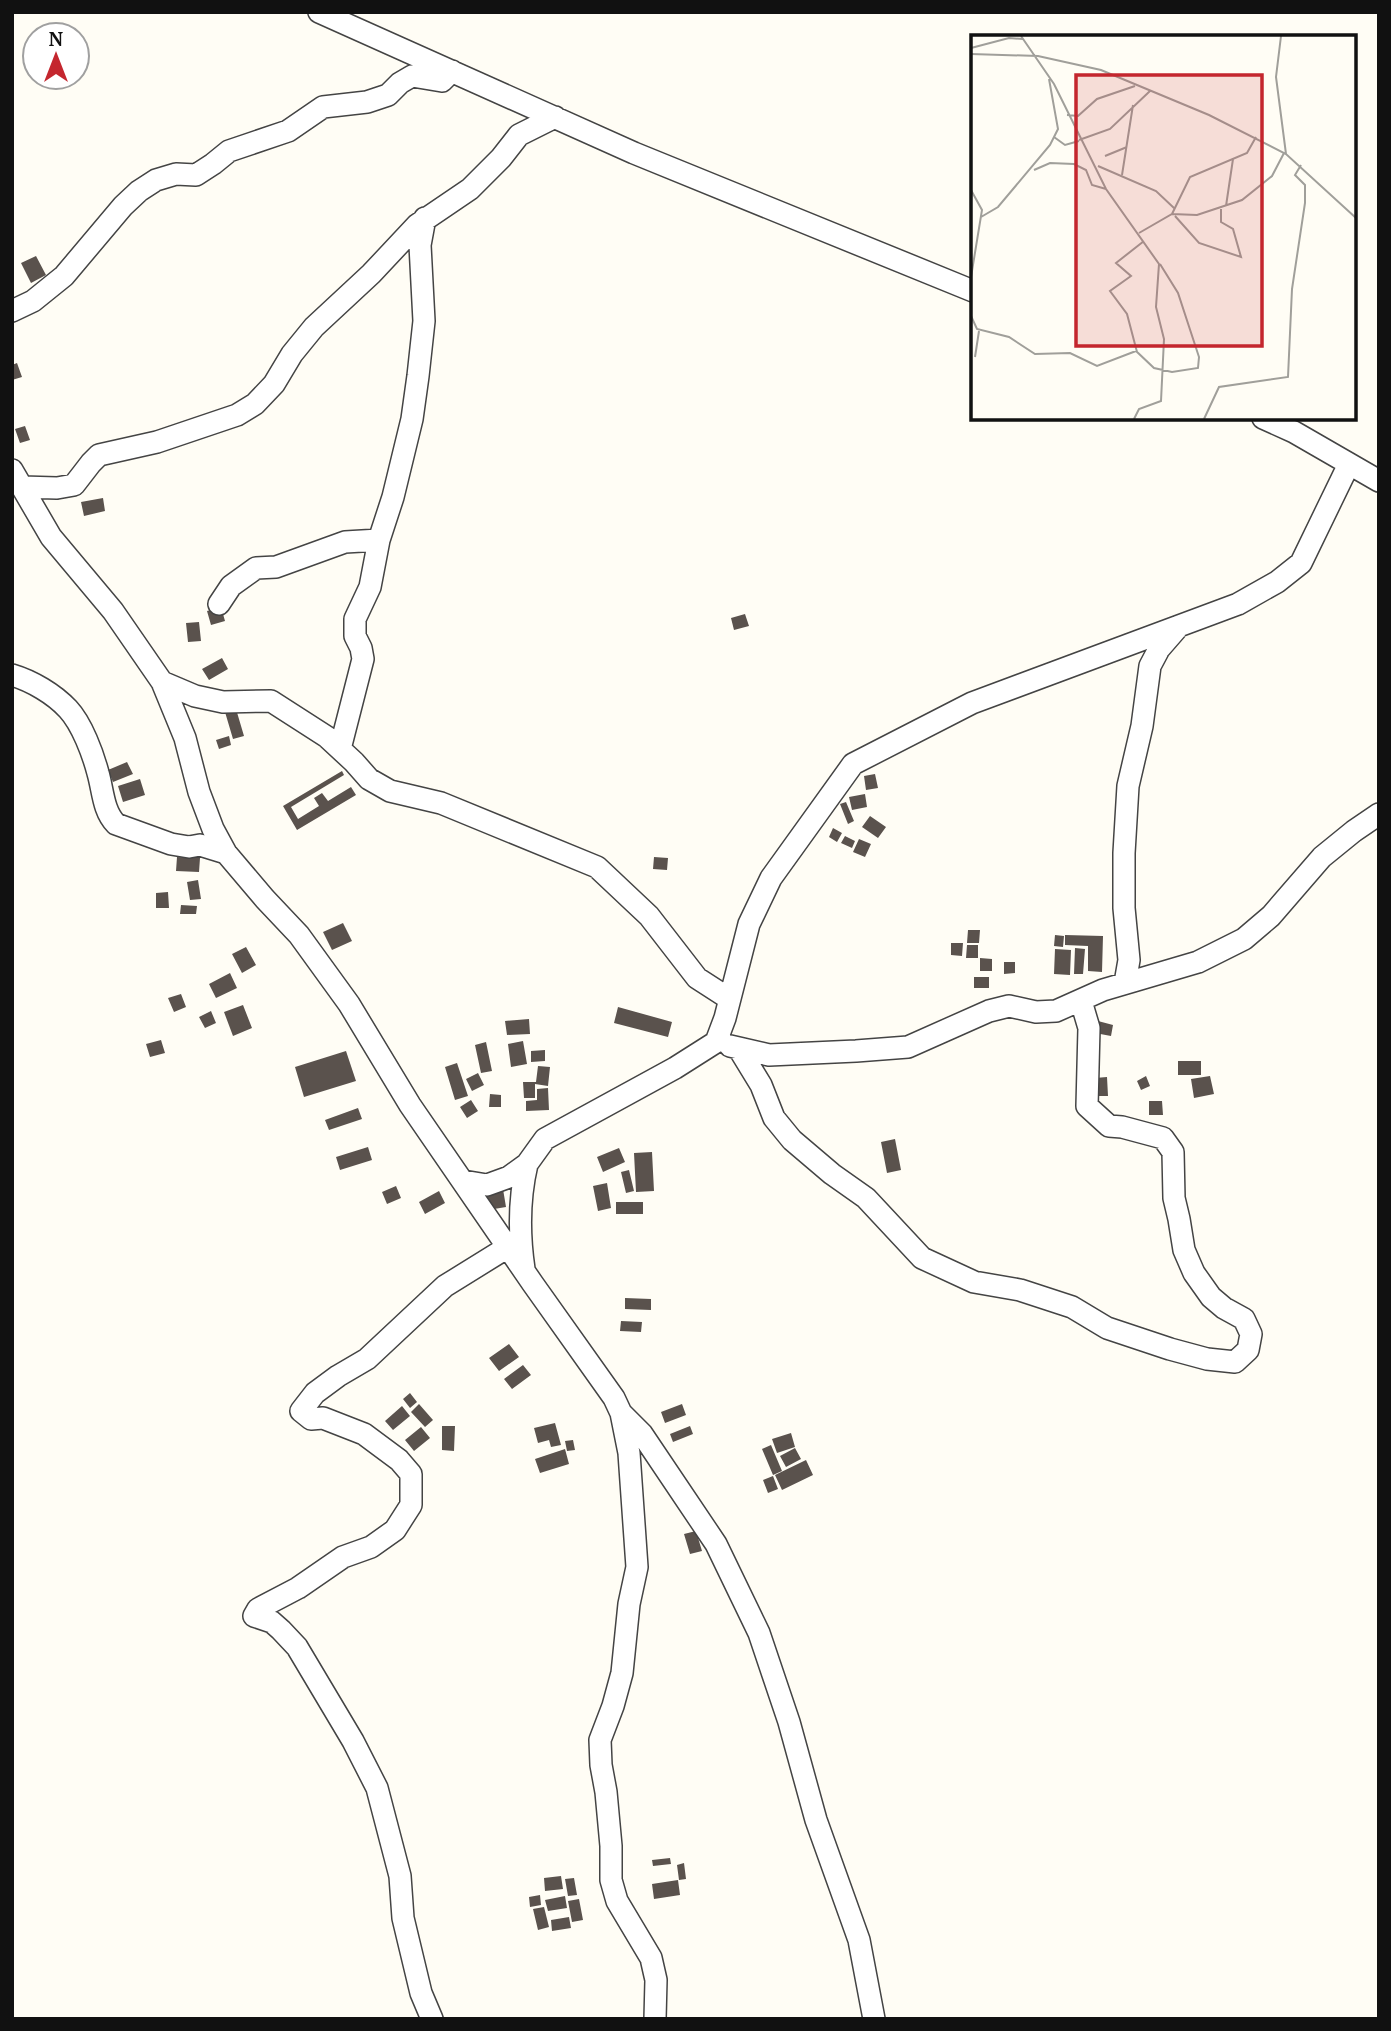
<svg xmlns="http://www.w3.org/2000/svg" width="1391" height="2031" font-family="'PT Serif',serif">
<style>
.building{fill:#5a524d}
.lines{fill:none;stroke-linecap:round;stroke-linejoin:round}
.minor-casing{stroke:#444;stroke-width:24}
.minor{stroke:#fff;stroke-width:21}
.inset-road{fill:none;stroke:#a09f9a;stroke-width:2}
.view{fill:#c4262e;fill-opacity:0.15;stroke:#c4262e;stroke-width:3.5}
.inset-edge{fill:none;stroke:#111;stroke-width:3.5}
</style>
<rect width="100%" height="100%" fill="#fffdf5"/>
<path class="building" d="M36,256L46,275L31,283L21,263Z
M17,363L22,377L12,380V365Z
M25,426L30,440L20,443L15,429Z
M103,498L105,511L84,516L81,502Z
M221,607L225,621L211,625L207,611Z
M745,614L749,626L734,630L731,618Z
M199,622L201,641L188,642L186,623Z
M222,658L228,669L209,680L202,669Z
M236,709L244,736L233,739L225,712Z
M229,736L231,745L219,749L216,740Z
M127,762L133,774L113,782L108,770Z
M342,771L344,775L291,807L298,819L319,806L314,798L322,793L328,801L351,787L356,795L297,830L283,806Z
M875,774L878,788L866,790L864,776Z
M140,779L145,795L123,802L118,786Z
M865,794L867,807L852,810L849,797Z
M846,802L854,821L848,824L840,804Z
M870,816L886,827L878,838L862,827Z
M833,828L842,833L837,842L829,837Z
M845,836L855,841L852,848L841,843Z
M859,839L871,844L865,857L853,852Z
M177,857L200,858L199,872L176,871Z
M654,857L668,858L667,870L653,869Z
M198,880L201,899L190,900L187,882Z
M168,892L169,908H156V893Z
M181,905L197,906L196,914H180Z
M343,923L352,941L332,950L323,932Z
M968,930H980L979,943H967Z
M1055,935L1064,936L1063,947L1054,946Z
M1065,935L1103,936L1102,972L1088,971V946L1065,945Z
M951,943H963L962,956L951,955Z
M967,945H978V958H966Z
M246,947L256,965L242,973L232,954Z
M1075,948L1085,949L1083,974H1074Z
M1055,949L1071,950L1070,975L1054,974Z
M980,958L992,959V971H980Z
M1004,962H1015V973L1004,974Z
M230,973L237,988L216,998L209,984Z
M974,977H989V988H974Z
M181,994L186,1007L174,1012L168,998Z
M243,1005L252,1028L233,1036L224,1012Z
M618,1007L672,1022L668,1037L614,1023Z
M211,1011L216,1023L205,1028L199,1017Z
M529,1019L530,1034L507,1035L505,1021Z
M1098,1021L1113,1025L1111,1036L1095,1033Z
M161,1040L165,1053L150,1057L146,1044Z
M523,1041L527,1064L511,1067L508,1044Z
M486,1042L492,1071L481,1073L475,1045Z
M545,1050V1061L531,1062V1051Z
M346,1051L356,1081L304,1097L295,1067Z
M1178,1061H1201V1075H1178Z
M457,1063L468,1096L455,1100L445,1067Z
M538,1066L550,1067L548,1086L535,1084V1098H524L523,1082H536Z
M478,1073L484,1085L472,1091L466,1079Z
M1146,1076L1150,1086L1141,1090L1137,1081Z
M1210,1076L1214,1094L1194,1098L1191,1079Z
M1107,1077L1108,1096H1095V1078Z
M548,1088L549,1110L526,1111V1101L537,1100V1089Z
M490,1094L501,1095V1107H489Z
M471,1100L478,1111L467,1118L460,1107Z
M1149,1101H1162L1163,1115H1149Z
M358,1108L362,1119L329,1130L325,1120Z
M895,1139L901,1170L887,1173L881,1142Z
M368,1147L372,1160L340,1170L336,1157Z
M619,1148L625,1162L603,1172L597,1157Z
M652,1152L654,1191L636,1192L634,1153Z
M629,1170L634,1191L626,1193L621,1172Z
M607,1183L611,1208L598,1211L593,1186Z
M396,1186L401,1198L387,1204L382,1192Z
M503,1189L506,1207L488,1210L486,1192Z
M439,1191L445,1203L425,1214L419,1202Z
M616,1202H643V1214H616Z
M625,1298L651,1299V1310L625,1309Z
M621,1321L642,1322L641,1332L620,1331Z
M509,1344L519,1357L499,1371L489,1358Z
M523,1365L531,1375L512,1389L504,1379Z
M410,1393L417,1402L410,1408L403,1399Z
M419,1404L433,1420L425,1427L411,1412Z
M682,1404L686,1415L665,1423L661,1412Z
M402,1406L410,1416L393,1430L385,1421Z
M555,1423L561,1445L551,1447L549,1440L538,1443L534,1428Z
M442,1426H455L454,1451L442,1450Z
M690,1426L693,1434L673,1442L670,1434Z
M421,1427L430,1438L414,1451L405,1440Z
M791,1433L795,1447L777,1453L772,1439Z
M573,1440L575,1450L567,1451L565,1441Z
M771,1445L782,1471L773,1475L762,1449Z
M795,1448L801,1459L786,1467L780,1456Z
M565,1449L569,1464L540,1473L535,1459Z
M806,1460L813,1475L782,1490L775,1475Z
M773,1476L778,1489L768,1493L763,1480Z
M696,1531L702,1551L690,1554L684,1534Z
M670,1858L671,1864L653,1866L652,1860Z
M684,1863L686,1879L679,1880L677,1865Z
M561,1876L563,1889L545,1891L544,1878Z
M574,1878L577,1895L568,1896L565,1879Z
M678,1880L680,1895L654,1899L652,1884Z
M540,1895L541,1905L530,1907L529,1897Z
M565,1896L567,1908L548,1911L545,1900Z
M579,1899L583,1920L572,1922L568,1901Z
M544,1907L549,1927L538,1930L533,1909Z
M569,1917L571,1928L552,1931L551,1920Z"/>
<g class="lines">
<defs>
<path id="minor" d="M319,12L634,153L973,291
M12,311L33,301L64,276L123,206L139,191L156,180L176,174L196,175L213,164L229,151L288,131L323,107L367,102L388,95L400,83L412,76L442,81L452,71
M1263,418L1294,432L1379,481
M12,470L51,537L113,611L162,682L185,738L199,792L213,829L226,853L265,899L299,935L349,1004L410,1105L533,1284L614,1398L621,1413L629,1453L637,1567L629,1604L622,1673L613,1706L600,1740L601,1765L606,1792L611,1846V1880L617,1901L651,1958L656,1980L655,2019
M22,487L57,488L74,485L91,463L99,455L157,442L237,415L255,404L274,384L292,354L314,327L371,274L417,225L470,189L501,158L519,135L555,117
M219,604L231,586L256,568L276,567L345,542L379,540
M12,675C32,681 54,694 68,709C82,724 93,754 98,773C103,790 103,811 116,824L171,844L189,847L200,845L226,853
M162,682L195,696L223,702L271,701L327,737L354,762L369,779L390,791L441,803L597,867L649,916L697,978L728,998
M340,749L363,659L361,648L355,636V619L370,587L379,540L393,497L412,419L418,376L424,321L420,245L425,218
M1125,983L1129,960L1124,908V853L1128,786L1142,726L1150,666L1159,649L1179,626
M730,1046L769,1055L856,1051L908,1047L989,1011L1009,1006L1036,1012L1056,1011L1103,990L1198,962L1244,939L1271,916L1322,857L1354,831L1379,814
M739,1049L761,1085L774,1118L792,1140L832,1174L866,1198L922,1258L974,1282L1020,1290L1072,1307L1107,1328L1170,1349L1207,1359L1235,1362L1248,1350L1251,1334L1244,1319L1224,1308L1211,1297L1194,1273L1184,1250L1179,1219L1174,1198L1173,1152L1163,1138L1122,1127L1109,1126L1087,1106L1089,1028L1081,1001
M463,1181L487,1185L509,1177L527,1164L545,1139L675,1068L716,1042L725,1018L749,924L771,878L853,764L972,703L1238,604L1277,582L1301,563L1349,464
M524,1269C519,1235 519,1198 527,1164
M621,1413L642,1434L716,1544L759,1633L789,1722L816,1820L859,1940L874,2019
M432,2019L421,1993L403,1918L400,1876L377,1788L353,1741L297,1647L281,1630L272,1622L254,1616L258,1609L298,1588L343,1557L371,1547L395,1530L411,1505V1474L399,1460L364,1434L323,1418L311,1419L301,1411L315,1393L338,1376L367,1359L445,1286L508,1247"/>
</defs>
<use href="#minor" class="minor-casing"/>
<use href="#minor" class="minor"/>
</g>
<g transform="translate(971 35)">
<rect width="385" height="385" fill="#fffdf5"/>
<path class="inset-road" d="M50,1L83,49L135,154L188,229L185,272L193,304L190,366L168,374L163,384M310,1L305,42L315,119M0,13L38,3L52,4M0,19L67,21L130,35L238,80L315,119L385,183M96,80L107,81L126,64L164,51M83,102L94,110L108,106M108,105L139,94L179,56M134,121L156,112M127,131L185,156L203,173M63,135L79,128L103,129L115,135L121,150L135,154M151,140L162,70M0,155L11,175L0,242M255,171L262,124M201,179L219,142L276,118L285,102M204,181L228,208L270,222L262,194L250,187V174M10,182L27,172L79,110L87,94L78,44M168,198L201,179L226,180L271,165L301,141L313,118M0,281L6,294L38,302L64,319L99,318L126,331L165,316L183,333L201,337L227,333L228,322L207,258L189,229M166,317L156,279L139,256L160,241L145,228L173,206M4,322L8,296M233,384L248,352L317,342L321,254L334,168V150L324,140L330,130"/>
<path class="view" d="M105,40H291V311H105Z"/>
<rect width="385" height="385" class="inset-edge"/>
</g>
<rect width="1391" height="2031" fill="none" stroke="#111111" stroke-width="28"/>
<g transform="translate(56 56)"><circle r="33" fill="#ffffff" stroke="#a0a0a0" stroke-width="2"/>
<path d="M0-5L12 26L0 18L-12 26Z" fill="#c4262e"/>
<text y="-10" font-size="19" font-weight="bold" text-anchor="middle" fill="#111111">N</text>
</g>
</svg>
